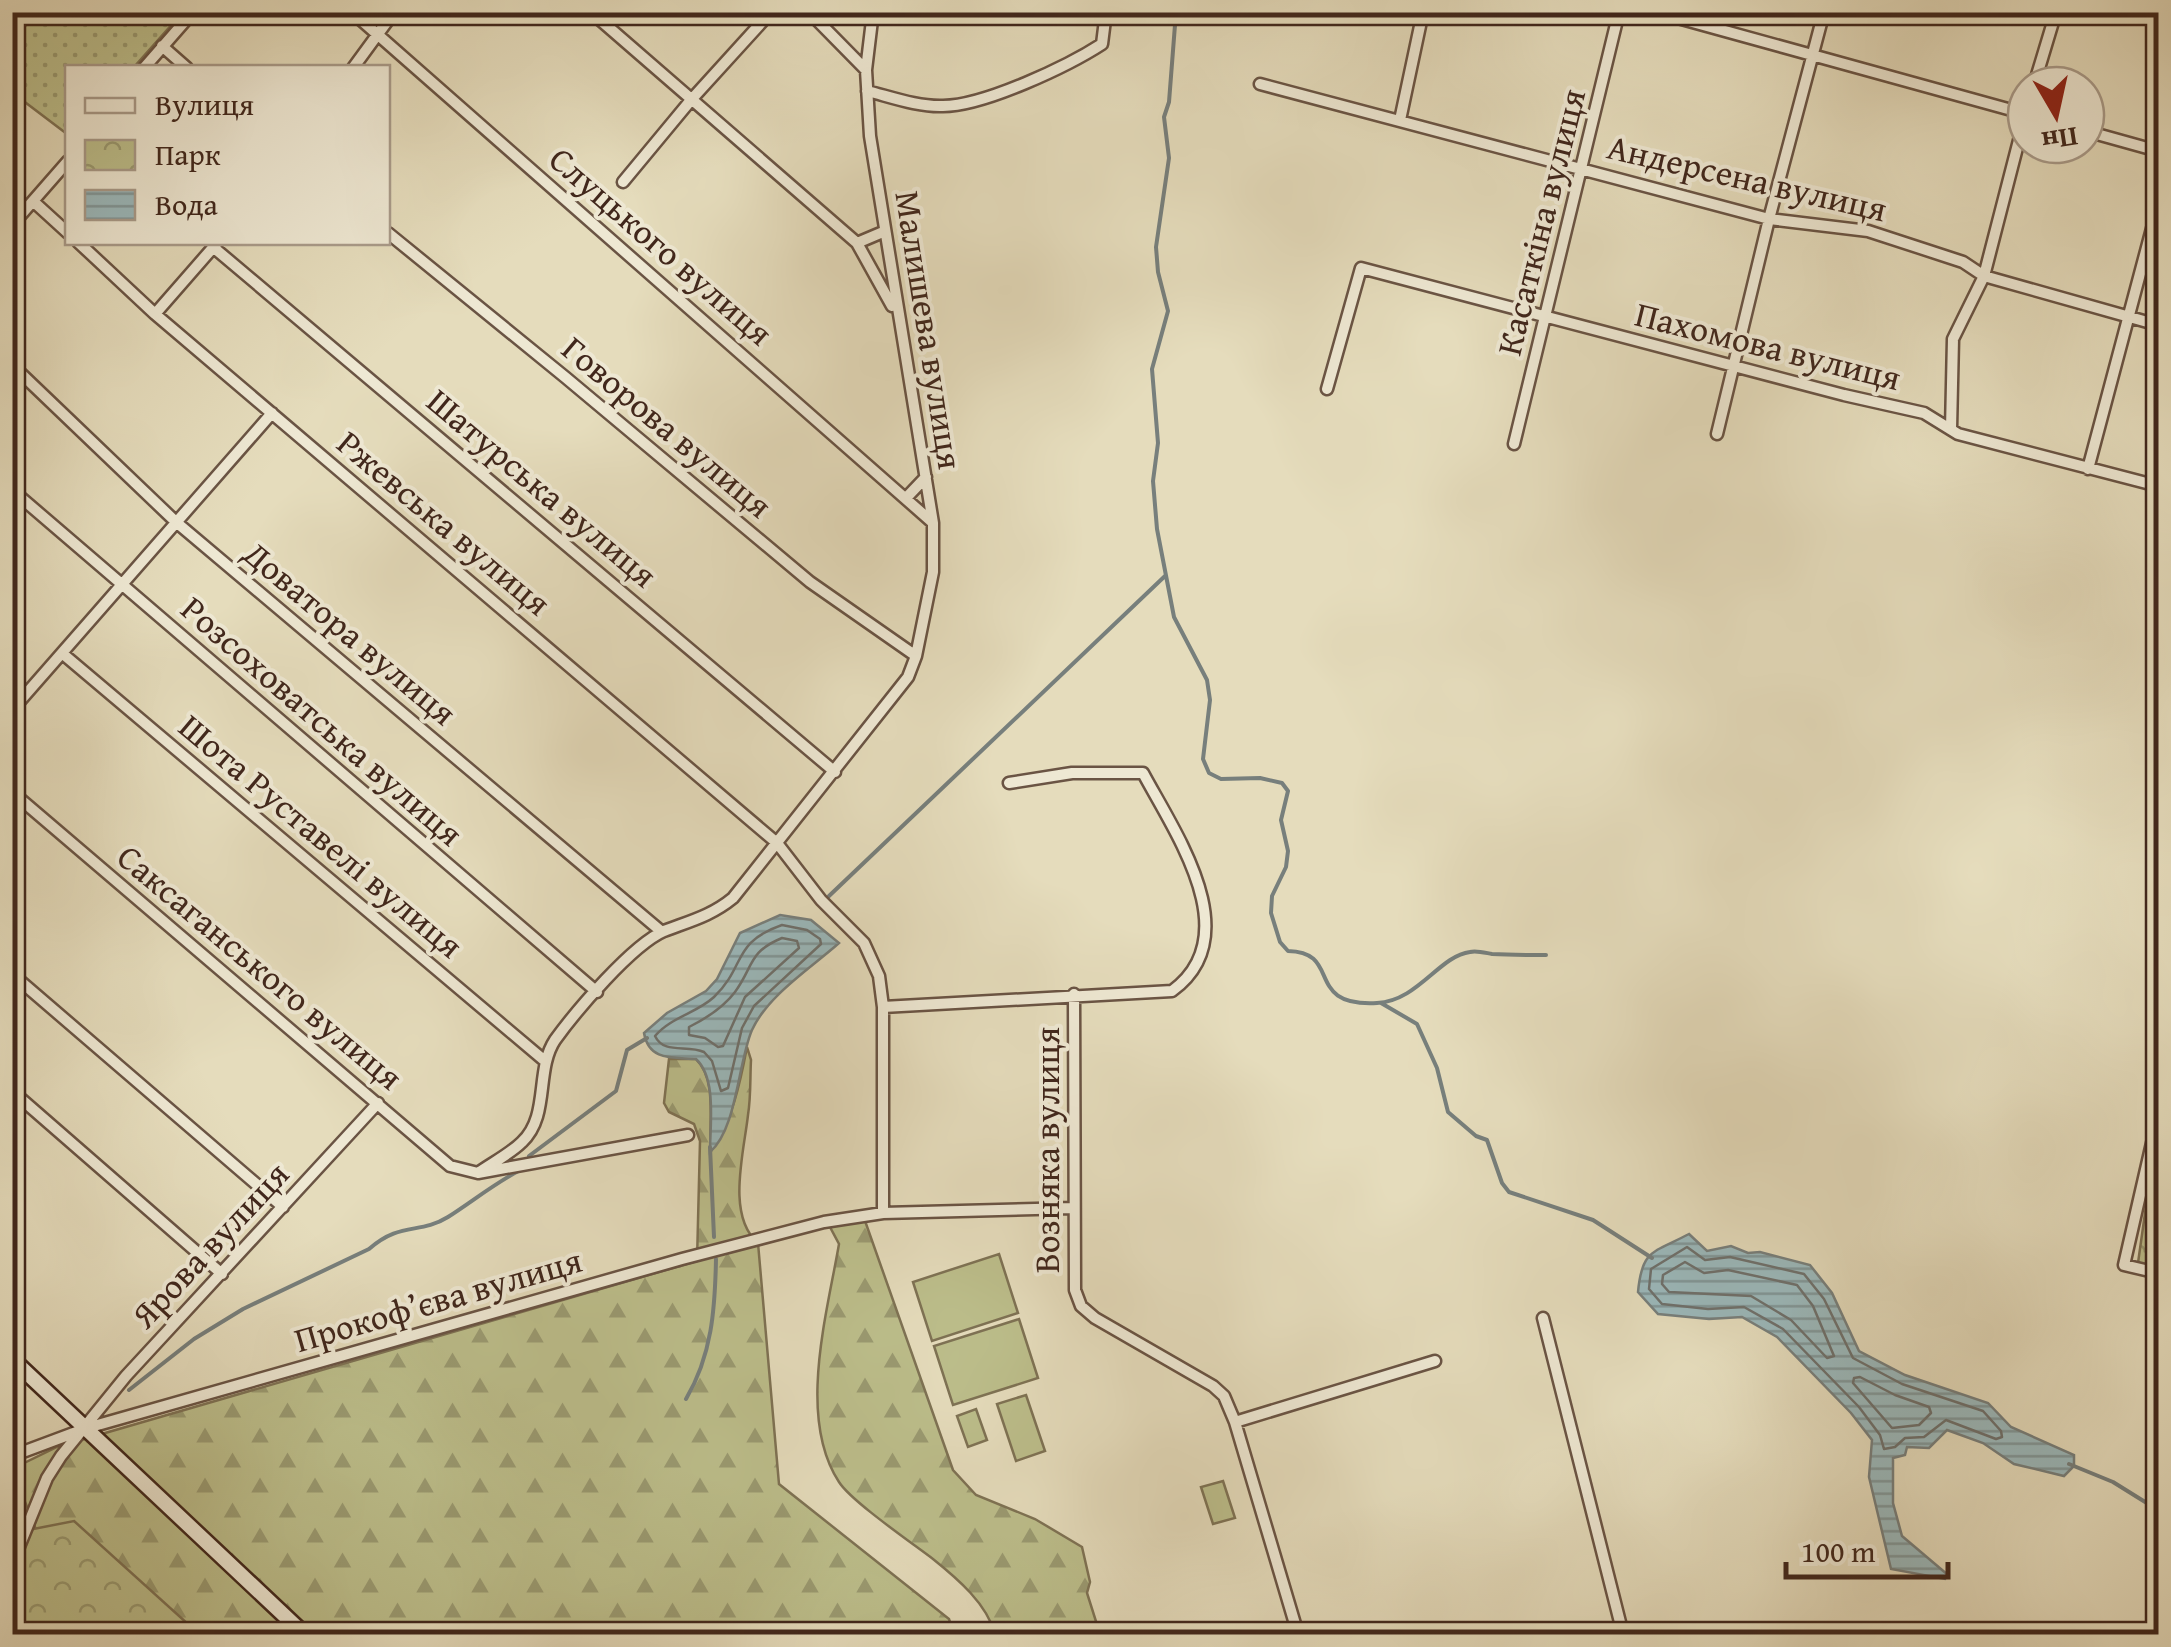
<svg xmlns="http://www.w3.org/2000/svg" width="2171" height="1647" font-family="'Gentium Book Plus',serif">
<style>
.grass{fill:#bcbe8b;stroke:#7e7254;stroke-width:2.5}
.forest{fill:url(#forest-firs);stroke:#7e7254;stroke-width:2.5}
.park{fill:url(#park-crowns);stroke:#7e7254;stroke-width:2.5}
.garden{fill:url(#garden-dots);stroke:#7e7254;stroke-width:2.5}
.water{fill:url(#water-rules);stroke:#777f7c;stroke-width:2.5}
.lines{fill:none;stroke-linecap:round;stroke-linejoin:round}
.shore{stroke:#6e706c;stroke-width:2.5}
.stream{stroke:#777f7c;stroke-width:4}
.minor-casing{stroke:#6a5444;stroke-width:15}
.secondary-casing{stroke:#41271c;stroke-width:19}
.minor{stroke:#eee8d3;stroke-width:10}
.secondary{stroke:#eee8d3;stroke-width:14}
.labels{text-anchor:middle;stroke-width:8;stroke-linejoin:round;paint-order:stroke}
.street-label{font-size:35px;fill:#41271c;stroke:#eee8d3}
</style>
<defs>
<pattern id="forest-firs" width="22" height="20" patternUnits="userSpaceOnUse" patternTransform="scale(2.5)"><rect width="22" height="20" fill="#bcbe8b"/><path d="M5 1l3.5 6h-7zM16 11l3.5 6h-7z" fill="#9a9a71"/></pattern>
<pattern id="park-crowns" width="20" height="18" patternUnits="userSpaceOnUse" patternTransform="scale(2.5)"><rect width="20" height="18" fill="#bcbe8b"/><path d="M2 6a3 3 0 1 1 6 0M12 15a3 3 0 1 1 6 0" fill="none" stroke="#9a9a71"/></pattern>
<pattern id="garden-dots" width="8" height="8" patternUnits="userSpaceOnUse" patternTransform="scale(2.5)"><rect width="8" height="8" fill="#bcbe8b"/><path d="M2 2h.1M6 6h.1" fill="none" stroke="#9a9a71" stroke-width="1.8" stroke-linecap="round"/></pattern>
<pattern id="water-rules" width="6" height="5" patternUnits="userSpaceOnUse" patternTransform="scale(2.5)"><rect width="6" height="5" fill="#9bb9bc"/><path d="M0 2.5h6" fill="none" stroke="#809698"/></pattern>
</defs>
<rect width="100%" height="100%" fill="#e5dcbc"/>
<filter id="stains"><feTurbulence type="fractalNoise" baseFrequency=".002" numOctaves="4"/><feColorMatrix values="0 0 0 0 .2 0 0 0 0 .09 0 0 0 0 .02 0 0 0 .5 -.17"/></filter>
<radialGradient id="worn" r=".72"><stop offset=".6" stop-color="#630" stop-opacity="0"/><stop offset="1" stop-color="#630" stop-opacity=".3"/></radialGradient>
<path class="grass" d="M999,1254L1018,1313L932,1341L913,1282Z
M1019,1319L1038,1378L953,1405L934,1346Z
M1026,1395L1045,1451L1016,1461L997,1404Z
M976,1409L987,1440L968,1447L957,1416Z
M1223,1481L1235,1518L1213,1524L1201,1487Z"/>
<path class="forest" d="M747,1047L751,1060C750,1078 751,1097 748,1115C744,1152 726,1216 758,1243L779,1484L949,1619L954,1634H39L67,1608L12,1469L57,1447L697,1261L700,1141L694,1124L669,1112L664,1103L669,1059H696C718,1080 708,1124 711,1151C732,1121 740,1084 747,1047Z
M864,1218L953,1470L976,1495L1035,1519L1082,1547L1090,1582L1087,1593L1100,1634H995C987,1604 958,1579 933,1559C912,1543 851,1501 839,1482C797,1418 827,1314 839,1244L830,1227Z"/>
<path class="park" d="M2149,1185L2158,1186V1267L2138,1263Z
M74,1521L199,1634H13V1533Z"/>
<path class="garden" d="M12,13L13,12L182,13L134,67L68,68L67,134L13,93Z"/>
<path class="water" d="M780,915L811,920L839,943C811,968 768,995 752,1030C738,1062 737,1129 710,1152C710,1125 717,1078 696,1059C674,1057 649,1062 644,1033L667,1013L706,991L717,979L740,933Z
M1689,1234L1707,1251L1731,1246L1748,1253L1760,1252L1810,1265L1832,1293L1859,1351L1905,1375L1988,1403L2011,1427L2074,1455V1466L2064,1476L2014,1464L1983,1443L1947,1430L1929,1448L1907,1447L1905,1455L1893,1458V1503L1902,1536L1948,1575L1945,1579L1891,1569L1869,1477L1872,1440L1851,1413L1777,1337L1742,1317L1709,1319L1658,1314L1638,1292C1642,1249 1653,1253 1689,1234Z"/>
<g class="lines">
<path class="shore" d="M782,925L807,930L820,939L821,944L754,1006L742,1028L728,1088L721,1091L712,1061L704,1052C687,1044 664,1055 655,1036C671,1017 697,1013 714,997C747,965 731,943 782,925Z
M782,938L797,941L799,948L745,997L723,1046L718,1047L705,1038L689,1035V1027C707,1018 723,1008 735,992C754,966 748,952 782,938Z
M1687,1247L1705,1260L1730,1257L1804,1274L1824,1299L1853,1358L1902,1384L1983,1411L2001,1431L2002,1437L1996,1439L1946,1420L1924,1437L1905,1438L1895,1447L1884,1449L1880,1435L1859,1407L1783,1329L1744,1307L1708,1309L1662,1304L1649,1289L1651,1269Z
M1685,1262L1704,1273L1728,1270L1797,1285L1813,1306L1834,1356L1827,1358L1791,1320L1751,1296L1669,1292L1662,1284L1663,1275Z
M1860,1377L1895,1395L1929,1407L1931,1413L1919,1425L1892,1428L1853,1383L1854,1378Z"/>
<path class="stream" d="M1176,12L1169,102L1164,117L1169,158L1156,247L1158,272L1168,311L1152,369L1158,443L1153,481L1157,529L1174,617L1207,680L1210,700L1203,759L1209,773L1221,779L1260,778L1282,783L1288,791L1281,820L1288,851L1286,867L1272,896L1271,913L1280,942L1288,951C1343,952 1303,1007 1377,1003C1418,1001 1439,956 1470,952C1476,950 1486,953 1492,954C1510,955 1528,955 1546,955
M829,896L1165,576
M1381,1003L1417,1024L1437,1068L1448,1112L1476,1136L1487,1140L1502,1183L1509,1192L1593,1220L1652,1258
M710,1147L714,1237
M529,1156L616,1091L627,1050L647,1038
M129,1390L194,1339L243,1309L369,1249C401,1221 419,1235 448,1217C473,1201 495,1183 522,1169
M686,1399C712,1355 715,1309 716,1259
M2069,1464L2113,1482L2158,1510"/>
<defs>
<path id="minor" d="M352,12L932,522
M591,12L857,243L892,306
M809,12L866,70
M1656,12L2026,114
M162,46L187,68
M144,68L193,12
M353,68L394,12
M1260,84L1769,219L1868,231L1963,262L1984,276L2158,325
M2034,85L2056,12
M867,91C891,97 918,107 943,106C984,106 1068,66 1102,44L1106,12
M1400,120L1423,12
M2086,131L2158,151
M623,182L691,100L771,12
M34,202L68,233
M12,225L68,161
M388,233L565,377L810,582L916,656
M78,242L155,314L777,843L821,900L864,943L879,976L883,1007V1213
M857,243L883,232
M213,247L835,772
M155,314L217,243
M12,365L176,522L662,932
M1327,389L1361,268L1844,395L1924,413L1958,434L2158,486
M1951,429L1953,339L1984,276L2026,113
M1717,434L1769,219L1824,12
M1514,444L1619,12
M2088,469L2158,206
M12,490L597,992
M907,497L926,477
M63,654L545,1061
M12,710L272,413
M12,792L450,1166L478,1173L688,1135
M12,974L283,1207
M1074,994L1075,1290L1081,1306L1095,1318L1213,1386L1224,1396L1235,1422L1298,1634
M883,1007L1172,991C1248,936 1175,833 1143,773H1072L1009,783
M12,1091L222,1274
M2158,1117L2124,1265L2158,1273
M478,1173C492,1163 510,1154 522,1142C550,1116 535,1070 555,1040C576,1011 632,945 664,931C690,921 711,916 733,898L908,677L916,656L933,572V523L870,136L866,70L873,12
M1543,1318L1623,1634
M1235,1422L1435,1361
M12,1456L87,1428L682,1259L824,1222L883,1213L1073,1208
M12,1564L47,1478L61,1456L126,1376L378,1103"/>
<path id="secondary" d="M12,1359L304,1634"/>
</defs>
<use href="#minor" class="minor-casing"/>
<use href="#secondary" class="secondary-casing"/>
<use href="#minor" class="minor"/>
<use href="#secondary" class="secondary"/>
</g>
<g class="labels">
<g class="street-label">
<text transform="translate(1747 178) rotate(13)" y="12">Андерсена вулиця</text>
<text transform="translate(1541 222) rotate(-76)" y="12">Касаткіна вулиця</text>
<text transform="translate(661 246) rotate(41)" y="12">Слуцького вулиця</text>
<text transform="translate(929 330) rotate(81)" y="12">Малишева вулиця</text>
<text transform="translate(1768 346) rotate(14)" y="12">Пахомова вулиця</text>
<text transform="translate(667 427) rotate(40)" y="12">Говорова вулиця</text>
<text transform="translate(542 488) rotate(40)" y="12">Шатурська вулиця</text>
<text transform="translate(444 523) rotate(40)" y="12">Ржевська вулиця</text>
<text transform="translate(350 633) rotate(40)" y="12">Доватора вулиця</text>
<text transform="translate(322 721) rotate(41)" y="12">Розсоховатська вулиця</text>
<text transform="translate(321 836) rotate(40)" y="12">Шота Руставелі вулиця</text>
<text transform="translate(260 967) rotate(40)" y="12">Саксаганського вулиця</text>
<text transform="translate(1047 1150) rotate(-90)" y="12">Возняка вулиця</text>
<text transform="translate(210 1245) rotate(-47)" y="12">Ярова вулиця</text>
<text transform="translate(438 1300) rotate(-16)" y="12">Прокоф’єва вулиця</text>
</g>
</g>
<rect width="2171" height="1647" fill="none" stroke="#e5dcbc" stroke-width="50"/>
<rect x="15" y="15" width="2141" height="1617" fill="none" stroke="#41271c" stroke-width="5"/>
<rect x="25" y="25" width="2121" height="1597" fill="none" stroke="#41271c" stroke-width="2.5"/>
<rect x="65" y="65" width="325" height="180" fill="#eee8d3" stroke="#a99b8a" stroke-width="2.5"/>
<rect x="85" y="98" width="50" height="15" fill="#eee8d3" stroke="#a99b8a" stroke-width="2.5"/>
<text x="155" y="115" font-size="30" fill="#41271c">Вулиця</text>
<rect x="85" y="140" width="50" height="30" fill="url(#park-crowns)" stroke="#a99b8a" stroke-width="2.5"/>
<text x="155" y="165" font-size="30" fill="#41271c">Парк</text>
<rect x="85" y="190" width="50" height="30" fill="url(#water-rules)" stroke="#a99b8a" stroke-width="2.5"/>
<text x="155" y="215" font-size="30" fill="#41271c">Вода</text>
<g transform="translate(2056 115) rotate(171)"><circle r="48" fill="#eee8d3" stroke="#a99b8a" stroke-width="2.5"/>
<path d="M0-8L18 38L0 25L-18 38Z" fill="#8f2418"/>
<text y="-15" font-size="28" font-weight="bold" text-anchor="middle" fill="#41271c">Пн</text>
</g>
<path d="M1786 1562v15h162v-15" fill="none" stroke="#41271c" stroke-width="5"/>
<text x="1801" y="1562" font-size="30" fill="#41271c" stroke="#eee8d3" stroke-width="8" paint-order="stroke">100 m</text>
<rect width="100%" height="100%" filter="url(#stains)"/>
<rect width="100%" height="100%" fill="url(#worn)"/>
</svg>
